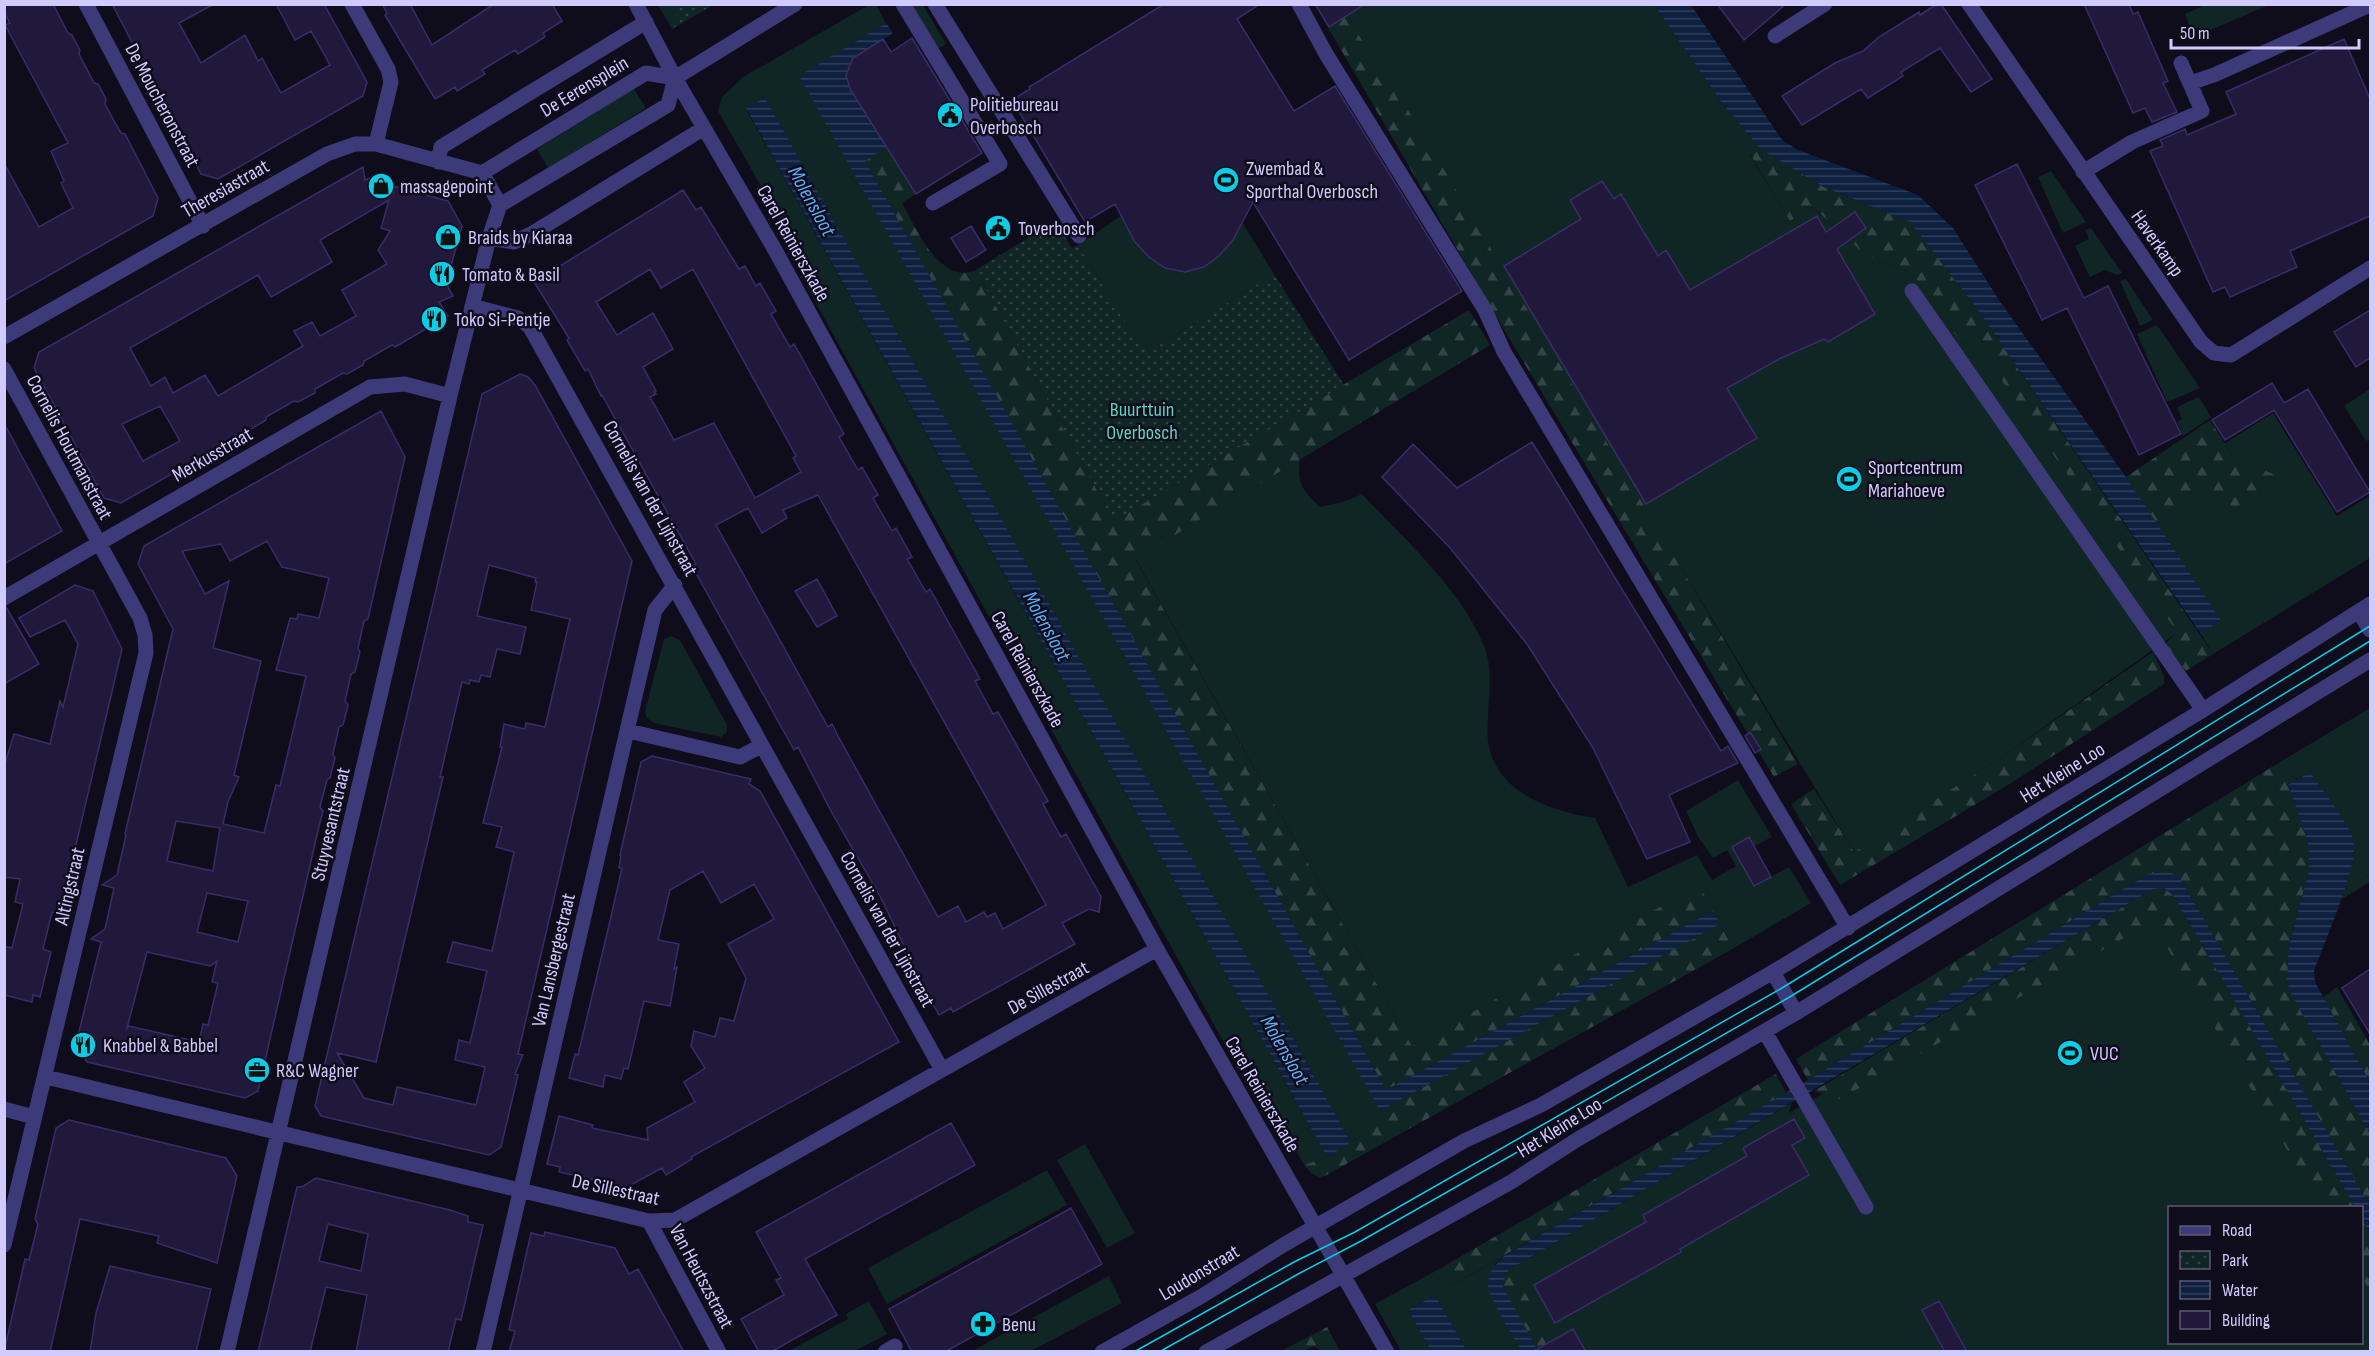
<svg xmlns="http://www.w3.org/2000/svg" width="2375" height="1356" font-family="'Sofia Sans Condensed',sans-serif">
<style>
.grass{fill:#102625}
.forest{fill:url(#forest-firs)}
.park{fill:url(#park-dots)}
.water{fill:url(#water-rules)}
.building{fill:#21193c;stroke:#392d67;stroke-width:1.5;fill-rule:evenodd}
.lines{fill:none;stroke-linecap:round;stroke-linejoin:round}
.minor{stroke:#3d3a79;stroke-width:15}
.tram{stroke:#0ccce6;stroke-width:1.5}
.labels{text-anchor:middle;stroke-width:5;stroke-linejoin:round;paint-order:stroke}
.street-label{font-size:20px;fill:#d1cafc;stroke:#0f0c1c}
.poi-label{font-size:20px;fill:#d1cafc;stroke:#0f0c1c;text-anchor:start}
.park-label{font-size:20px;fill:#5bd7bb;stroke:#0f0c1c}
.water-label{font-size:21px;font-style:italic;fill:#5eadf6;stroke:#0f0c1c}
</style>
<defs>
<pattern id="forest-firs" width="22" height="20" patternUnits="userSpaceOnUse" patternTransform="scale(1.5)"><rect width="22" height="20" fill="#102625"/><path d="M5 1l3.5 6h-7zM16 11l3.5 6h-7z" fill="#324446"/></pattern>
<pattern id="park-dots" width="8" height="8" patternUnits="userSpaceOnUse" patternTransform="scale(1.5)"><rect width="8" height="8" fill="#102625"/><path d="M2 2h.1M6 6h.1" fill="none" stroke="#324446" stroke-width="1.8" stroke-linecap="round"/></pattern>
<pattern id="water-rules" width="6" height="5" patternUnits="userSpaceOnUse" patternTransform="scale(1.5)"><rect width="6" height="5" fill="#0e203f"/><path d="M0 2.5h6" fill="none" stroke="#303f5c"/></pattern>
</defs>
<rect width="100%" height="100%" fill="#0f0c1c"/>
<path class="grass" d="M658,5H713L672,29Z
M869,5H876L886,23L800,76L1387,1120L1351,1142L765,99L746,109L1327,1157L1304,1165L1250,1068H1238L807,287L804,261L718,111L722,97L743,77Z
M911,5H923L946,44L937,49Z
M1339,5H1654L1722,103L1760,149L1750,155L1790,221L1813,207L1838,231L1880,262L1899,267L1914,277L1961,342L1980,349L2178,632L2003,756L1854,852Z
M2205,5V4L2269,5L2194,37L2185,14Z
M634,89L646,108L548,168L537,149Z
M2051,171L2086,222L2063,233L2038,177Z
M1121,216C1154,285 1205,292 1242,222L1274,274L1158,346L1140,348L1078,245Z
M2091,228L2122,273L2117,275L2105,270L2090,277L2075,246L2089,239L2085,230Z
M2126,279L2153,320L2140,326L2120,281Z
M2157,325L2200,388L2167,402L2137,334Z
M2370,389V439L2366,441L2344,406Z
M2199,397L2211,417L2183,436L2177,422L2182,419L2177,407Z
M2273,413L2337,516L2370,496V558L2213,654L2201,634L2221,620L2157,525L2199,484L2278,477L2234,458L2225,443Z
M1300,459C1296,483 1303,491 1320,507L1346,501L1362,494C1404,539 1461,589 1484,646C1493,669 1489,690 1488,714C1488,722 1487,732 1488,741C1495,793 1551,811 1595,818L1628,887L1697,855L1712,880L1736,866L1727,850L1713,858L1699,838L1686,811L1738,780L1772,837L1754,846L1749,838L1754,886L1789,867L1811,903L1734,948L1698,886L1412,1046L1135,558Z
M671,636L680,640L727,725V732L721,737L654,723L647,718L645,711L664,639Z
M2370,708V874L2343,890L2350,868L2310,772L2297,779L2275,765Z
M2158,898L2337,1207L2170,1208V1342H2362V1250L2370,1266V1351H1546L1512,1268L1792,1103L1789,1113Z
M1085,1144L1135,1233L1107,1248L1057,1160Z
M1047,1170L1067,1205L887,1304L868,1268Z
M1504,1256L1495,1264L1489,1291L1522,1351H1467L1435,1295L1408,1310L1431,1351H1401L1375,1304L1441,1268L1451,1286Z
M1109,1276L1122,1303L1031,1351H972Z
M869,1301L887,1334L855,1351H789L848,1319L846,1314Z"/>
<path class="forest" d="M1315,5H1339L1415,121L1798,764L1774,777L1506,333Z
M887,147L916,194L902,203C916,228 940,286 976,270L1114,521L1469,310L1490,345L1135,559L1412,1046L1699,885L1713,911L1386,1090L864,160Z
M1760,149L1824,187L1910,222L1978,310L2213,654L2186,671L2165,644L2177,632L1980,349L1961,342L1914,277L1899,267L1880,262L1861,251L1813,207L1790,221L1750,154Z
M2210,420L2234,458L2278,476L2235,509L2199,484L2157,525L2126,477Z
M2153,652L2164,676V684L2008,785L1840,885L1791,804L1814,789L1854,852L2003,756Z
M2275,765L2297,779L2288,785L2307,839L2309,856V871L2289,946L2290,992L2370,1134V1206L2180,878L2159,872L2148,874L1808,1080L1796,1059Z
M2370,874V882L2340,900L2343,890Z
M2164,888L2173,895L2355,1207H2321L2152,922L1840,1099L1814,1091L2153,889Z
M1720,924L1734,948L1321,1178L1311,1173L1304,1165L1327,1157L1386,1120L1380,1111Z
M2337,987L2370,1045V1083L2323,997Z
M1776,1074L1786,1093L1451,1286L1441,1268Z
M2362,1219L2370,1234V1291L2362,1277Z
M1512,1268L1556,1351H1538C1531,1338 1503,1297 1503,1284C1503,1276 1507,1272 1512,1268Z
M1327,1327L1340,1351H1322L1314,1346L1303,1351H1281Z"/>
<path class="park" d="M679,5V4L713,5L672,29Z
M1055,221L1072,248L1078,245L1140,347L1158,346L1274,274L1344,385L1114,521L976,270Z"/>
<path class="water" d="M1654,5H1691L1782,140L1798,150L1918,195L1953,228L2001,303L2126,477L2221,620L2201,634L1978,310L1910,222L1824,187L1760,149L1722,103Z
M886,23L893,33L853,58L846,75L849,86L887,147L865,161L1386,1090L1713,911L1720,924L1380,1111L799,76Z
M765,98L1351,1142L1327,1157L746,108Z
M2310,772C2320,787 2352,827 2354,843C2357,869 2324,943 2314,971L2315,982L2370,1083V1134L2290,992L2287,979L2289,946L2309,871V856L2307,839L2288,785Z
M2159,872L2171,873L2180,878L2370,1206V1234L2362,1219V1208L2355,1207L2173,895L2164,888L2153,889L1512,1268L1506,1273L1503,1286L1538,1351H1522C1514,1337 1487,1298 1488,1284C1488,1272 1496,1264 1504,1256L1808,1080L2148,874Z
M1435,1295L1467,1351H1431L1408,1310Z"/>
<path class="building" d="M4,4H53L68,33L72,35L80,50L79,54L94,83L98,84L106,99L105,104L114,121L121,133L125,134L158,198L153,216L4,301V163L39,227L73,208L61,183L64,181L51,151L68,143L5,25L10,23L4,12Z
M112,4H214L179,23L201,63L245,35L258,61L262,58L281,93L330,65L311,31L295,40L276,4H324L367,82L363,96L218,179L201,174Z
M382,4H410L432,45L494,4H552L562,21L543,33L545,37L518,54L515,50L482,70L485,74L457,91L455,87L435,99L385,15L387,13Z
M1164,4H1260L1237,19L1294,111L1335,86L1462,291L1349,360L1253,202L1233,240L1220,255L1204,267L1185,272L1165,268L1149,257L1135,242L1115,204L1085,222L1012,100L1030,89L1029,87Z
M1315,4H1365L1329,27Z
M1717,4H1786L1744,40Z
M1937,4H1941L1992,79L1971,92L1940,48L1901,72L1903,76L1868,98L1861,89L1802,125L1782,96L1835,63L1863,51L1879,37L1919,12L1920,15Z
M2084,4H2129L2133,14L2138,12L2168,81L2163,83L2177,112L2152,122L2145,108L2133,113Z
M912,38L982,153L916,194L850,89L846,75L853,58L883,39L891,52Z
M2344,39L2370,99V216L2290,251L2297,267L2230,297L2225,287L2213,292L2150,151L2163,146L2160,140L2185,129L2187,135L2236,114L2226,92Z
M2017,164L2084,298L2108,286L2181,434L2139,455L2067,308L2042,320L1975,185Z
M363,167L365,180L383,173L392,189L393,186L448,201L462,226L446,284L453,296L439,302L448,316L395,347L392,345L364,361L363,365L347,374L343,373L315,389V393L298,402L294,401L266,417V420L249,430L246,429L218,445L217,448L121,503L104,498L34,368L39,352ZM389,200L381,228L390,231L378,250L387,264L342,290L356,316L320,336L312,322L294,331L303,346L218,396L205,375L173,393L165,377L151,386L130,348L258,275L271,297L278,293L332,262L320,240ZM160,406L180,441L143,461L122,424Z
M1602,181L1614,199L1621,194L1658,256L1666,250L1690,290L1817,216L1826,232L1855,212L1866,228L1837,249L1875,314L1828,342L1824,339L1781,358L1727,388L1757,438L1646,504L1504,266L1581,219L1570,200Z
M683,190L696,210L701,207L739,269L745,266L756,286L760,283L776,311L771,314L790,347L794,344L802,358L844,434L839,437L858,470L862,467L878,495L873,498L892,531L896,528L912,557L907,559L926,592L930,589L980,679L975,681L993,714L998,712L1048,801L1043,804L1061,837L1066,834L1101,897L1099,912L1089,909L1062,923L1075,944L953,1012L951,1008L939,1015L901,945L903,944L881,898L832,813L798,747L794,750L692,566L696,564L602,395L601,396L588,369L585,371L567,340L569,338L534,282ZM650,269L661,288L693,269L796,456L793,458L801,472L755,498L714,423L674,440L650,397L656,394L654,392L656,391L643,367L673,349L653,313L617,335L596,302ZM818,495L1046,905L1003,929L995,913L987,917L984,912L966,922L958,906L938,917L838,736L832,724L828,727L716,525L748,508L762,533L787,518L783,510Z
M971,226L986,250L966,262L951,238Z
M2370,310V358L2356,367L2334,332Z
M520,374L528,377L535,385L632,561L518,1054L523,1055L515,1074L518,1075L501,1147L489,1155L321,1116L315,1106L482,394ZM489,565L536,578L535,582H537L531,610L570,619L545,727L526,723L525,729L504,724L500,747H502L483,823L502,827L496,847L514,852L492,951L453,942L447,962L487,971L470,1043L459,1040L455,1060L485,1067L476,1105L397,1087L393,1105L364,1098L337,1053L376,1062L443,777H440L462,682L469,684L470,680L479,682L481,675L490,677L497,649L520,654L526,627L477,616Z
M2272,383L2284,403L2308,389L2370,492L2337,512L2274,410L2225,440L2212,420Z
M381,411L405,457L368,619L364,621L358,648L360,652L355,672L351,674L345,701L348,705L343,725L339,727L333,754L335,758L330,778L327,780L320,807L323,811L320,822L258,1091L245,1098L87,1062L80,1049L75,1048L101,942L91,939L105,929L114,888L102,885L117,875L126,835L125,834L173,629L138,564L144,546ZM267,541L282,567L329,578L319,618L298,614L297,619L290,618L276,670L306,676L280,786L276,785L264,833L223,824L228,802L239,777L234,775L261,661L213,648L229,581L205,594L182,551L221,544L230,561ZM176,821L220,828L213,871L167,861ZM207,893L248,901L238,942L197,932ZM147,952L210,966L217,961L212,982L218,983L208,1025L203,1024L199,1042L129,1026L127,1028Z
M4,423L62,531L4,564Z
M1532,442L1721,751L1728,746L1738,763L1669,795L1690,842L1647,859L1593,748L1527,644L1451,549L1382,477L1413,444L1457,488Z
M817,579L837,616L817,627L795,591Z
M75,585L93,591L122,649L60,913L52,912L43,949L51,952L40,997L33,995L32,1002L4,995V946L12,948L23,904L15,902L20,879L4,877V767L14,734L50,744L60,701L63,707L78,644L65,620L30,637L19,618Z
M6,607L39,664L4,684V608Z
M1750,732L1761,749L1755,753L1745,736Z
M652,756L751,779L749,784L760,791L899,1042L691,1157L692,1159L666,1175L662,1168L627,1187L559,1172L560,1167L547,1164L559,1116L593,1125L592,1128L648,1140L647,1128L695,1102L684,1082L705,1068L691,1046L694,1031L715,1037L720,1018L734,1021L746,978L728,944L774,919L754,884L721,903L703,871L670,890L658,940L679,944L674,969L677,967L670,1006L644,1001L628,1069L624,1068L621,1079L605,1075L603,1087L569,1078L575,1054L578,1055L610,921L622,868H619L621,855H620L641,762Z
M1749,837L1771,877L1754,886L1732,847Z
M2370,969V1034L2342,988Z
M1794,1119L1805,1138L1792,1145L1809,1175L1680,1249L1681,1252L1555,1323L1534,1285L1646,1222L1643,1215L1747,1156L1743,1148Z
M69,1120L226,1158L237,1176L217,1263L157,1243L159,1236L80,1219L50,1352H4L25,1259L29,1260L38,1224L35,1219L56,1128Z
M951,1123L975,1165L805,1259L837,1315L771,1352H759L741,1319L784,1295L776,1280L781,1278L756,1232Z
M316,1178L450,1210L468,1216V1222L483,1225L461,1320L456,1319L448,1352H356L367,1295L326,1287L310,1352H258L297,1187H302ZM328,1224L368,1234L361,1271L319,1261Z
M1071,1208L1102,1264L945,1352H912L889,1309Z
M545,1232L615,1248L629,1274L638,1269L684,1352H509L515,1331L509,1330L531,1233L544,1236Z
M110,1266L211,1289L196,1352H90L96,1313Z
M1939,1301L1967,1352H1945L1922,1310Z
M1573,1329L1586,1352H1532Z"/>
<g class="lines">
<path class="minor" d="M86,4L203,226
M352,4L388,69L391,82L376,144
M636,4L675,78L775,250L1157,949L1387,1352
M903,4L1000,164L933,203
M935,4L1079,236
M1299,4L1326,54L1485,310L1504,352L1848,928
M1969,4L2201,342L2214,353L2231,355L2370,268
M1775,36L1825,4
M675,78L795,4
M2190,83L2214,75L2370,5
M438,162L441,147L646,22
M2083,172L2132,142L2202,111L2181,63
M482,173L646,73L675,78
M482,173L500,205
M489,238L514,242L533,233L704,128
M1912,291L2203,710
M472,306L518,318L530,327C669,574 804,823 942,1070
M4,337L327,154L355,144H376L482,173
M4,369L140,618L145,635L146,653L4,1245
M4,598L370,387L405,384L450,396
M2359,612L2370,630
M628,731L740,757L761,746
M1773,972L1796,1013
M1765,1032L1866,1207
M46,1077L649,1221L675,1220L1157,949
M4,1109L34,1117
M649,1221L719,1352
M227,1352L450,396L489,238L500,205L668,105L675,78
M483,1352L655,610L675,585
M885,1352L895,1346
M1102,1352L1202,1296L1285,1244L1464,1141L1541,1105L1773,972L2203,710L2370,604
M1206,1352L1511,1182L1578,1139L1796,1013L2370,660"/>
<path class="tram" d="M1134,1352L1294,1262L1355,1232L1782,988L2370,626
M1159,1352L1300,1273L1361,1241L1788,998L2370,641"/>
</g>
<defs>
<symbol id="civic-disc" viewBox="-11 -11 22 22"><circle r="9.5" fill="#0ccce6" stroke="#0f0c1c"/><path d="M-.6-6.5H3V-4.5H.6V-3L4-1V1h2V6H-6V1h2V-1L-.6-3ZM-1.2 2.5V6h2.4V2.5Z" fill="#111"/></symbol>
<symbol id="stadium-disc" viewBox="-11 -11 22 22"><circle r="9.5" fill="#0ccce6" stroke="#0f0c1c"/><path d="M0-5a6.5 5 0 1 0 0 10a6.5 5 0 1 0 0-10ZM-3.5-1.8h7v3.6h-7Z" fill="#111"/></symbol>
<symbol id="shop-disc" viewBox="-11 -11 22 22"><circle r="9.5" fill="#0ccce6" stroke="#0f0c1c"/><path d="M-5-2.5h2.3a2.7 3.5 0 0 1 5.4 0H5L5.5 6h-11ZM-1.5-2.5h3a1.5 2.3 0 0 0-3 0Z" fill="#111"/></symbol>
<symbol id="restaurant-disc" viewBox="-11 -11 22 22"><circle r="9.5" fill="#0ccce6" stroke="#0f0c1c"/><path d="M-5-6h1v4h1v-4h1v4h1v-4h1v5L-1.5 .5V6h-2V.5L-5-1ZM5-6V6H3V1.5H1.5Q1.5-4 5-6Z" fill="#111"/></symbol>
<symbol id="office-disc" viewBox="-11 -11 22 22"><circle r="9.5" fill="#0ccce6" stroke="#0f0c1c"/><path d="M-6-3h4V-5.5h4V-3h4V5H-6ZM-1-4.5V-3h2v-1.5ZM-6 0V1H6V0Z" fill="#111"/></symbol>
<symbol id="pharmacy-disc" viewBox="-11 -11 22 22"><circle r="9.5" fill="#0ccce6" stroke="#0f0c1c"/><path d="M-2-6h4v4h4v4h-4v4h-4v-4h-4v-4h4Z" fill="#111"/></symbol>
</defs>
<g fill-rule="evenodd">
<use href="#civic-disc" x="935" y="100" width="30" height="30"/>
<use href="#stadium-disc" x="1211" y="165" width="30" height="30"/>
<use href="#shop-disc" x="366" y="171" width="30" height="30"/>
<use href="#civic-disc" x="983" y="213" width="30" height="30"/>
<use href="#shop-disc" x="433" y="222" width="30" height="30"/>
<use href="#restaurant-disc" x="427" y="259" width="30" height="30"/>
<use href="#restaurant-disc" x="419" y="304" width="30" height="30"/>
<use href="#stadium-disc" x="1834" y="464" width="30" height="30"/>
<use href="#restaurant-disc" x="68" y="1030" width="30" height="30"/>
<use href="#stadium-disc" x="2055" y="1038" width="30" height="30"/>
<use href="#office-disc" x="242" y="1055" width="30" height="30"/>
<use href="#pharmacy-disc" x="968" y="1309" width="30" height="30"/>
</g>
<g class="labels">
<g class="street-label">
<text transform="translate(584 86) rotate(-31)" y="7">De Eerensplein</text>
<text transform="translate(163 105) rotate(62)" y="7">De Moucheronstraat</text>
<text transform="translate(225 188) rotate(-30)" y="7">Theresiastraat</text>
<text transform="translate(794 243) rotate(61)" y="7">Carel Reinierszkade</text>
<text transform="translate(2158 243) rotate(55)" y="7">Haverkamp</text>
<text transform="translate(70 447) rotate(62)" y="7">Cornelis Houtmanstraat</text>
<text transform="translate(212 454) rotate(-30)" y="7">Merkusstraat</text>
<text transform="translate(651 498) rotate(61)" y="7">Cornelis van der Lijnstraat</text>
<text transform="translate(1028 669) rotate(61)" y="7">Carel Reinierszkade</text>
<text transform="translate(2062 772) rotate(-32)" y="7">Het Kleine Loo</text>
<text transform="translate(330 824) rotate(-77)" y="7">Stuyvesantstraat</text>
<text transform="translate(69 886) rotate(-77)" y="7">Altingstraat</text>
<text transform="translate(888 929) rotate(61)" y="7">Cornelis van der Lijnstraat</text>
<text transform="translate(553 960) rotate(-77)" y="7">Van Lansbergestraat</text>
<text transform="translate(1048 987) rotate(-29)" y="7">De Sillestraat</text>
<text transform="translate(1263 1094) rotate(60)" y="7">Carel Reinierszkade</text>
<text transform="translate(1559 1127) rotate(-32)" y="7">Het Kleine Loo</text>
<text transform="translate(616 1189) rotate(12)" y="7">De Sillestraat</text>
<text transform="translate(1199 1272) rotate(-31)" y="7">Loudonstraat</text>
<text transform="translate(702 1276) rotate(62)" y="7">Van Heutszstraat</text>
</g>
<g class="poi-label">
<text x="970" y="111">Politiebureau<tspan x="970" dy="23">Overbosch</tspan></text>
<text x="1246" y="175">Zwembad &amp;<tspan x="1246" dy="23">Sporthal Overbosch</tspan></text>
<text x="400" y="193">massagepoint</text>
<text x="1018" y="235">Toverbosch</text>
<text x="468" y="244">Braids by Kiaraa</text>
<text x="462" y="281">Tomato &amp; Basil</text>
<text x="454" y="326">Toko Si-Pentje</text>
<text x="1868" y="474">Sportcentrum<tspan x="1868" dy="23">Mariahoeve</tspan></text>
<text x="103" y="1052">Knabbel &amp; Babbel</text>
<text x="2090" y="1060">VUC</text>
<text x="276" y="1077">R&amp;C Wagner</text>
<text x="1002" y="1331">Benu</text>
</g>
<g class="park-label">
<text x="1142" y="416">Buurttuin<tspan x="1142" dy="23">Overbosch</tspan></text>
</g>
<g class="water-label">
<text transform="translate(812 201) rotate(61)" y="7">Molensloot</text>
<text transform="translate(1047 626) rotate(61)" y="7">Molensloot</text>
<text transform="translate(1285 1050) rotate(60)" y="7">Molensloot</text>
</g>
</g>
<rect width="2375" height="1356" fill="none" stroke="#d1cafc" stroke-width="12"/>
<rect x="2168" y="1206" width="195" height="138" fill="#0f0c1c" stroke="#5d5876" stroke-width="1.5"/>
<rect x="2180" y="1226" width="30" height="9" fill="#3d3a79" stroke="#5d5876" stroke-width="1.5"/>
<text x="2222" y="1236" font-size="18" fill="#d1cafc">Road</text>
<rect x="2180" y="1251" width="30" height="18" fill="url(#park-dots)" stroke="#5d5876" stroke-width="1.5"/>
<text x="2222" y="1266" font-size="18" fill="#d1cafc">Park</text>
<rect x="2180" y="1281" width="30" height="18" fill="url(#water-rules)" stroke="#5d5876" stroke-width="1.5"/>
<text x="2222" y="1296" font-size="18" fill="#d1cafc">Water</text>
<rect x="2180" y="1311" width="30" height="18" fill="#21193c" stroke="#5d5876" stroke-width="1.5"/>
<text x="2222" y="1326" font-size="18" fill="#d1cafc">Building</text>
<path d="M2171 39v9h188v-9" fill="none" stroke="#d1cafc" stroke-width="3"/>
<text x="2180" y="39" font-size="18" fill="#d1cafc" stroke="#0f0c1c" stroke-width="4.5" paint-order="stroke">50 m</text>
</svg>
